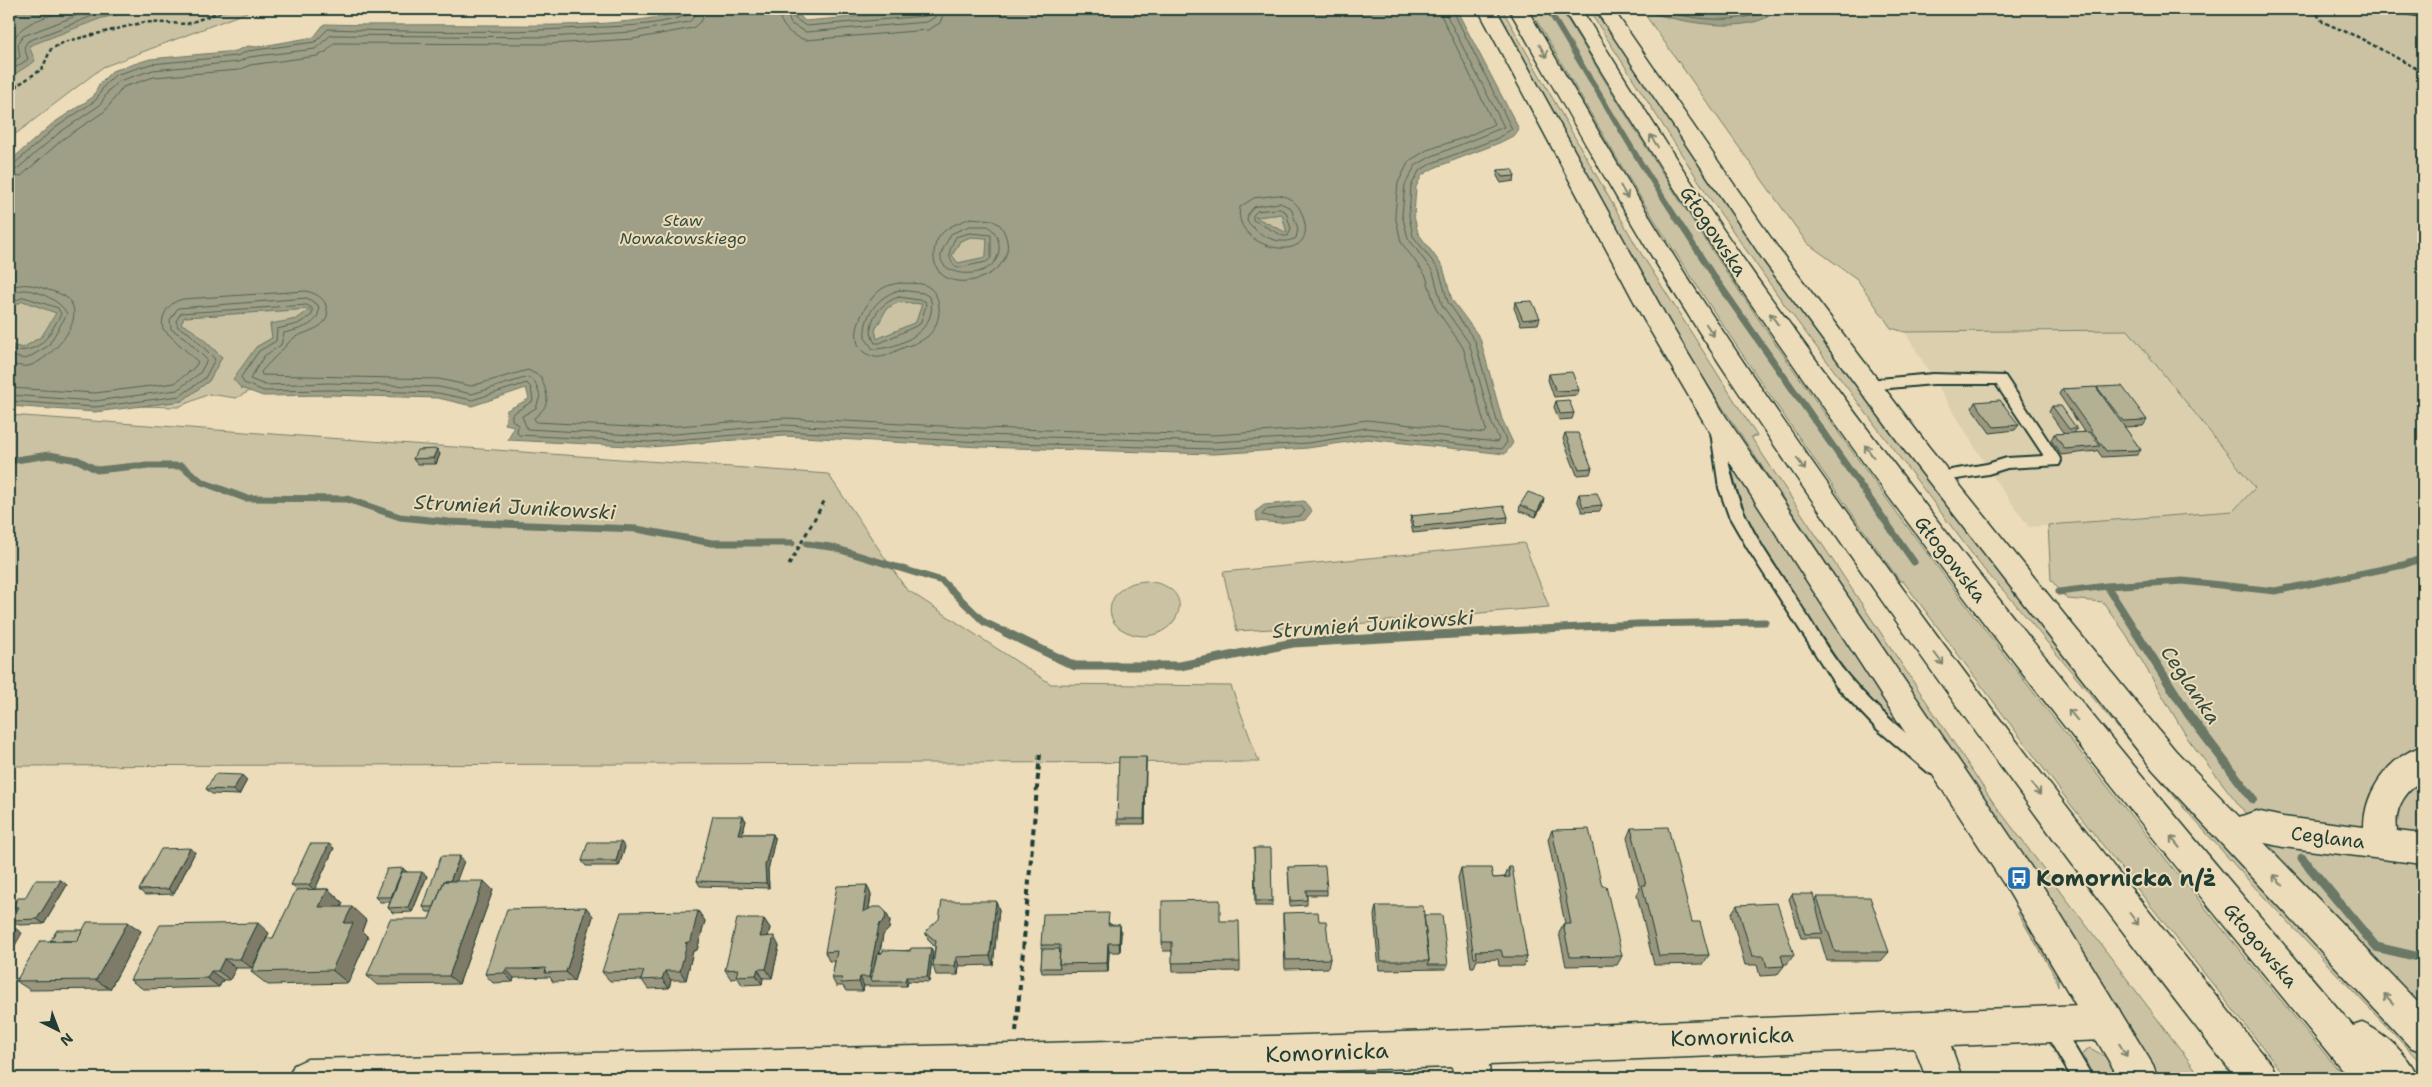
<svg xmlns="http://www.w3.org/2000/svg" width="2432" height="1087" font-family="'Shantell Sans',sans-serif">
<style>
.built{fill:#dccfae}
.green{fill:#cbc2a3;stroke:#75806c}
.water{fill:#9e9f86;stroke:#6b7865;fill-rule:evenodd}
.lines{fill:none;stroke-linecap:round;stroke-linejoin:round}
.shore{stroke:#526455;stroke-width:1}
.stream-far2{stroke:#6b7865;stroke-width:5.5}
.stream-far1{stroke:#6b7865;stroke-width:7}
.stream{stroke:#6b7865;stroke-width:9}
.lane-casing{stroke:#1f3d34;stroke-width:4}
.street-casing{stroke:#1f3d34;stroke-width:3}
.secondary-casing{stroke:#1f3d34;stroke-width:3}
.path-far2{stroke:#1f3d34;stroke-width:2.5;stroke-dasharray:4 2.5;stroke-linecap:butt}
.path-far1{stroke:#1f3d34;stroke-width:3;stroke-dasharray:4.5 4;stroke-linecap:butt}
.path{stroke:#1f3d34;stroke-width:4;stroke-dasharray:6 4.5;stroke-linecap:butt}
.lane{fill:#eddcb9;fill-rule:evenodd}
.street{fill:#eddcb9;fill-rule:evenodd}
.secondary{fill:#eddcb9;fill-rule:evenodd}
.wall{fill:#9b977f;stroke:#1f3d34}
.shaded-wall{fill:#7e7b68;stroke:#1f3d34}
.building{fill:#b4b094;stroke:#1f3d34}
.oneway{stroke:#7c8570}
.labels{text-anchor:middle;stroke-width:4;stroke-linejoin:round;paint-order:stroke}
.far-water-label{font-size:16px;font-style:italic;fill:#324c40;stroke:#eddcb9}
.street-label{font-size:19px;fill:#1f3d34;stroke:#eddcb9}
.water-label{font-size:20px;font-style:italic;fill:#324c40;stroke:#eddcb9}
.near-poi-label{font-size:22px;font-weight:bold;fill:#1f3d34;stroke:#eddcb9;text-anchor:start}
.near-street-label{font-size:22px;fill:#1f3d34;stroke:#eddcb9}
</style>
<rect width="100%" height="100%" fill="#eddcb9"/>
<filter id="ink" filterUnits="userSpaceOnUse"><feTurbulence type="fractalNoise" baseFrequency=".02" numOctaves="2"/><feDisplacementMap in="SourceGraphic" scale="10" xChannelSelector="R" yChannelSelector="G"/><feConvolveMatrix kernelMatrix="1 2 1 2 8 2 1 2 1" color-interpolation-filters="sRGB"/></filter>
<g filter="url(#ink)">
<path class="built" d="M2128,330L2255,489L2233,511L2029,527L1993,477L1905,332Z"/>
<path class="green" d="M9,9H255L103,67L9,139Z
M1497,9H1502L1637,247L1757,436L1751,437L1993,802L2202,1078H2156L2061,915L1689,357Z
M1530,9H1561C1624,112 1686,214 1755,314C1938,580 2137,827 2345,1078H2287L2071,805L1903,581H1900C1817,465 1736,348 1659,227C1614,156 1573,82 1530,9Z
M1588,9H1596L1723,202L1794,303L1884,423L2108,712L2254,877L2423,1050V1065L2248,880L2183,807L2013,601L1985,571L1784,304L1713,203Z
M1641,9H2423V1010L2291,872L2188,739L2126,634L2103,602L2067,599L2051,580L2048,525L2233,511L2255,488L2128,330L1905,332L1891,328L1857,279L1807,243Z
M1282,214L1287,233L1255,217Z
M971,237L987,238L986,257L958,263L952,256L960,241Z
M23,301L57,313L42,336L23,348L9,345V308Z
M899,302L922,304L916,322L877,339L875,330L887,308Z
M311,309L297,319L270,325L272,338L256,347L241,388L250,391L236,398L209,394L178,407L141,406L182,401L209,381L222,357C210,346 196,330 181,324L184,317Z
M9,415L828,474L906,589L1051,684L1231,686L1259,762L9,766Z
M1730,466L1733,467L1900,724L1899,726L1871,702L1839,666L1750,526L1733,488Z
M1524,543L1549,607L1342,625L1237,631L1223,572Z
M1145,581C1212,587 1168,658 1121,629C1105,619 1108,598 1123,588C1129,583 1137,582 1145,581Z
M2023,911L2058,975V987L2055,976L2017,912Z
M2090,1048L2106,1057L2120,1078H2093L2086,1066H2088L2083,1055L2086,1050Z"/>
<path class="water" d="M9,9H146L102,18L29,46L35,61L9,78Z
M693,9H796L797,13L805,21L944,9H1456L1519,129L1515,135L1499,143L1434,168L1422,175L1416,187L1414,216L1418,233L1443,267L1452,300L1480,338L1502,419L1513,443L1505,454L1367,439L1308,448L1214,454L980,447L784,436L650,447L508,440L514,426L505,424L507,410L529,399L526,388L472,406L438,398L330,395L263,396L241,388L233,379L256,347L272,338L270,324L297,319L310,309L184,317L181,324C197,330 209,346 222,357L209,381L182,401L95,412L9,406V345L23,348L42,336L56,313L23,301L9,308V162L52,124L93,97L100,83L112,71L150,59L236,51L248,46L257,47L314,37L324,24C378,26 431,24 485,25C553,25 627,28 693,9ZM1282,214L1287,233L1255,217H1256ZM971,237L987,238L986,257L958,263L952,255L960,241ZM899,302L922,304L916,322L877,339L875,330L887,308Z
M1629,9H1778C1752,37 1681,22 1648,12C1642,10 1635,12 1629,9Z
M1304,501L1312,511L1305,520L1279,523L1257,521L1256,511L1264,505Z"/>
<g class="lines">
<path class="shore" d="M778,9C780,26 790,36 806,40L928,30L940,23L945,9
M785,9L791,24L806,32L927,22L935,17L937,9
M791,9L793,17L806,26L925,16L930,14L931,9
M1654,9C1691,19 1735,26 1771,9
M1691,9L1731,12L1756,9
M9,56C13,50 11,43 15,37C26,19 55,15 73,9
M9,64L20,57L18,44L23,36L94,9
M9,72L28,59L24,47L28,41L100,13L121,9
M9,165L14,164L55,128L96,100L104,86L115,75L151,64L237,56L248,51L315,42L328,29C413,32 498,33 583,28C618,26 654,27 688,15L691,9
M9,171L17,169L59,133L100,105L109,90L119,81L153,70L238,62L249,57L315,49L331,35L548,37L632,32L689,22L695,16L697,9
M9,179L21,176L63,139L105,111L123,87L154,77L239,70L250,65L317,56L326,52L334,43L549,44L633,39L693,28L702,20L705,9
M1279,195C1290,197 1298,203 1302,214C1324,269 1231,251 1240,207L1254,198Z
M1280,203L1291,208L1298,229L1296,238C1280,247 1256,235 1247,220L1248,214L1254,207Z
M1280,209L1286,212L1291,229L1288,236H1283L1253,220V215L1257,211Z
M971,218L992,220L1000,225C1036,277 930,307 934,252C936,230 953,225 971,218Z
M970,226H988C995,231 998,237 999,245C1002,282 938,280 941,255C942,249 948,240 951,234Z
M970,233L991,235V258L986,262L957,268C946,258 949,249 956,237Z
M900,283C908,284 920,282 927,286C944,296 942,323 928,336C920,343 909,345 900,349C891,353 882,360 871,356C842,346 863,304 879,291C885,286 892,284 900,283Z
M9,288C23,282 33,285 46,289C53,292 62,293 68,299C89,320 49,361 28,366C22,367 15,365 9,364
M900,290L923,293L930,297C940,329 900,349 873,349L865,338C863,316 878,295 900,290Z
M9,296C13,294 18,290 24,290C38,290 61,301 67,314L48,346L26,359L9,356
M899,297L925,301L926,306L920,324L880,343H875C863,324 880,302 899,297Z
M9,303L24,297L58,308L61,314C47,339 41,354 9,350
M9,388L95,393L175,383L194,368L198,362L163,329C160,315 169,302 183,299L306,291C314,293 321,296 325,303C337,331 300,330 290,341C281,352 270,361 261,372L262,375L439,379L471,386L528,370L541,377C548,396 552,404 534,418L536,422L650,428L785,418L981,428L1213,435L1306,429L1367,420L1484,433L1486,430L1463,347L1436,309L1426,276L1401,242L1395,215L1398,183L1409,161L1427,150L1466,137L1494,124L1438,9
M9,395L95,401L177,390L200,373L207,360L185,338L171,329L170,320L178,308L307,298L318,305C323,325 299,329 284,333L281,345L264,356L250,379L265,385L330,383L439,387L472,394L528,377L535,382L540,396L536,408L522,416L527,429L650,436L784,425L981,435L1213,442L1307,437L1367,428L1497,442L1499,439L1491,422L1469,343L1442,305L1433,272L1408,238L1402,215L1405,185L1415,166L1430,157L1504,127L1447,16L1446,9
M9,401L95,407L180,396L205,378L215,359L189,333L178,327L176,321L181,313L307,305L312,308V315L298,324L277,329L276,341L259,351L241,377L244,383L264,391L330,390L438,393L472,400L527,383L531,388L533,401L512,414V420L518,425L517,433L519,435L650,442L784,431L980,442L1213,449L1308,443L1367,434L1502,449L1507,442L1497,421L1475,341L1448,302L1439,270L1413,236L1409,216L1411,186L1419,171L1432,163L1496,139L1512,129L1452,9
M1301,506L1305,511L1301,516L1279,518L1262,515L1266,510Z"/>
<path class="stream-far2" d="M1548,9L1642,165L1715,278"/>
<path class="stream-far1" d="M1714,277L1914,562
M9,461L49,455L78,460L97,470L136,466H182L202,482L245,498L347,499L400,517L449,522L637,529L712,543H792
M807,544L831,547L942,581L984,622L1007,633
M2107,586L2137,633
M2059,592L2107,586L2183,581L2275,591L2403,565L2423,558
M1469,633L1637,624L1765,622"/>
<path class="stream" d="M1005,632L1075,666H1180L1293,643L1491,632
M2136,632L2189,715L2253,799
M2302,858L2376,947L2423,958"/>
<defs>
<path id="lane" d="M1933,374L2005,376L2059,457L2061,461L2059,465L2007,468L1988,474L1939,482L1934,481L1932,477L1934,473L1939,472L1987,464L2007,458L2044,456L1996,384H1933L1868,390L1861,385L1868,380Z
M1717,420L1724,425C1730,503 1752,532 1794,595C1812,622 1828,653 1849,677C1876,709 1909,736 1941,763L1944,768L1941,773L1935,775L1929,773L1876,728L1836,686L1748,549L1729,516L1719,488L1710,425Z
M2051,1016L2058,1019L2093,1078H2072L2041,1026L2044,1019Z"/>
<path id="street" d="M2400,9H2423V17L2403,13Z
M2423,746V778C2405,794 2394,806 2397,831L2423,834V864L2283,847L2256,841L2234,848L2222,843L2218,833L2222,823L2256,811L2283,817L2364,827C2364,792 2389,756 2423,746Z
M2106,1004L2119,1009L2124,1022L2119,1035L2106,1040L1951,1046L1962,1078H1926L1915,1048L1489,1065L1490,1078H1454L1452,1067L1082,1078H288L294,1065L307,1059L1013,1044L1468,1030Z"/>
<path id="secondary" d="M1478,9H1496L1668,320L1726,417L2031,867L2153,1065L2158,1078H2119L2007,889L1708,429L1644,320Z
M1509,9H1527C1587,112 1646,216 1712,315C1884,575 2076,823 2272,1065L2277,1078H2236C2115,925 2000,768 1887,608C1820,512 1753,416 1690,318C1626,217 1568,113 1509,9Z
M1563,9H1581C1645,110 1708,212 1779,309C1958,558 2154,793 2353,1026L2362,1023C2384,1032 2410,1056 2418,1078H2349C2146,831 1943,582 1761,318C1691,218 1627,113 1563,9Z
M1595,9H1613L1780,251L1929,447L2063,613L2175,750L2423,1008V1052L2410,1047L2153,770L1911,459L1764,261Z"/>
</defs>
<use href="#lane" class="lane-casing"/>
<use href="#street" class="street-casing"/>
<use href="#secondary" class="secondary-casing"/>
<path class="path-far2" d="M296,9H298
M2313,9L2323,22L2358,37L2423,72
M9,91L42,69L51,49L64,42L145,22L187,24L228,9"/>
<path class="path-far1" d="M789,565L826,498"/>
<path class="path" d="M1016,1032L1040,753"/>
<use href="#lane" class="lane"/>
<use href="#street" class="street"/>
<use href="#secondary" class="secondary"/>
</g>
<path class="wall" d="M1498,170L1515,176L1514,181L1501,183L1497,176Z
M1515,302L1540,318L1538,324L1521,325L1514,308Z
M1549,374L1579,390L1577,395L1554,397L1548,380Z
M2097,387L2147,420L2143,426L2124,427L2141,450L2137,455L2102,457L2097,450L2096,451L2061,455L2051,440L2054,434H2064L2049,412L2052,406L2077,429L2074,433H2085L2059,394L2062,389L2096,388Z
M1556,401L1574,413L1572,419L1559,420L1554,407Z
M1975,402L2019,425L2015,430L1990,433L1972,408Z
M1565,433L1592,468L1590,474L1577,475L1563,439Z
M440,454L436,464H417L413,459Z
M1579,494L1602,505L1600,511L1582,512L1577,500Z
M1544,498L1543,504L1536,517L1519,511L1520,505Z
M1411,516L1508,517L1507,523L1413,533L1410,521Z
M1146,757L1145,824H1117V819Z
M242,775L247,780L239,795L212,794L206,789Z
M743,816L746,821L742,834H773L775,839L768,870L769,888L700,886L697,881Z
M1631,828L1692,922L1709,955L1703,964L1654,965L1637,895L1640,889L1627,838Z
M1552,830L1622,956L1617,965L1566,966L1559,933L1563,924H1565L1548,839Z
M625,847L619,866H586L582,861Z
M334,848L317,885L314,889H328L343,903L341,907L366,920L362,931L368,937L348,983L268,985L251,972L273,938L297,890L291,885Z
M1254,848L1272,901V906H1255Z
M195,852L174,894L145,895L139,890Z
M460,856L464,861L456,881L493,890L459,984L377,985L367,976L429,919L432,912H427L423,907Z
M1288,867L1327,890V895H1307V905L1290,906Z
M1509,867L1527,957L1524,966H1499L1498,959L1477,960L1474,967H1471L1458,878L1461,868L1493,878L1505,877Z
M407,872L427,876L412,912L393,913L388,908L390,902H380L375,897Z
M67,885L44,924L19,925L12,920L17,911L12,907L25,898Z
M867,885L871,895L869,909L886,912L890,921L889,929L883,935L880,953L931,948L933,952L929,982L908,981L907,986H864L863,991H846L843,986H836L832,978L835,961H829L825,952Z
M1792,894L1815,901L1817,897L1889,952L1881,961H1827L1820,938H1801L1789,899Z
M996,901L999,910L993,965L959,966L958,975H936L933,966L935,947L929,941L925,932Z
M1737,905L1794,955L1787,964H1784V966L1777,975L1760,976L1757,965H1745L1731,914Z
M1376,906L1424,915L1448,965L1446,969L1379,970L1374,915Z
M698,911L705,921L697,950L693,951L686,980H671L669,988L648,989L642,980L610,981L602,972Z
M1283,913L1319,921L1330,959L1328,968L1285,969L1283,922Z
M593,916L574,981L553,982L550,977L514,978L513,982L493,983L485,974Z
M764,919L770,928L768,937L779,946L772,978H763L762,984L742,985L738,978L731,979L725,970Z
M1220,921L1240,962V971L1173,972L1172,951H1163L1162,942Z
M1110,923V925H1120L1121,934L1120,952H1109L1108,972L1042,973L1041,968L1042,949L1041,945Z
M141,931L110,989L30,990L16,981L50,941Z
M269,933L252,968H236L230,980H223L219,987L143,989L130,980Z"/>
<path class="shaded-wall" d="M437,449L440,454L436,464L433,458Z
M1544,498L1543,504L1536,517L1537,512Z
M1146,757V762L1145,824L1144,819Z
M242,775L247,780L239,795L233,790Z
M743,816L746,821L741,839L738,834Z
M773,834L775,839L768,870L769,888L766,883L765,865Z
M621,842L625,847L619,866L616,861Z
M329,844L334,848L317,885L314,890L309,885Z
M190,848L195,852L174,894L168,889Z
M460,856L464,861L445,912L440,907Z
M403,868L408,873L396,902L391,897Z
M422,872L427,876L412,912L408,907Z
M61,880L67,885L44,924L37,919Z
M484,881L493,890L459,984L449,976Z
M867,885L871,895L867,921L863,912Z
M328,889L343,903L335,921L319,907Z
M996,901L999,910L993,965L990,956Z
M352,907L366,920L362,931L368,937L348,983L332,970L344,923Z
M586,907L593,916L574,981L566,972Z
M698,911L705,921L697,950L693,951L686,980L680,971L685,943Z
M886,912L890,921L889,929L883,935L874,981H871L869,977L879,925Z
M764,919L770,928L766,946L760,937Z
M128,922L141,931L110,989L96,980Z
M258,923L269,933L252,968L240,959Z
M9,924L22,933L9,956Z
M1120,925L1121,934L1120,952L1119,943Z
M774,936L779,946L772,978L766,969Z
M1108,943L1109,952L1108,972L1107,963Z
M931,948L933,952L929,982L927,977Z
M956,957L959,966L958,975L955,966Z
M224,959L236,968L230,980L218,971Z
M506,969L514,978L513,982L504,973Z
M758,969L763,978L762,984L756,975Z
M211,971L223,980L219,987L207,978Z
M665,971L671,980L669,988L662,979Z
M860,977L864,986L863,991L859,982Z
M906,977L908,981L907,986L905,981Z"/>
<path class="building" d="M1512,169L1515,176L1502,177L1498,170Z
M1532,301L1540,318L1523,320L1515,302Z
M1572,372L1579,390L1556,391L1549,374Z
M2122,386L2147,420L2123,421L2097,387Z
M2096,387L2141,450L2106,451L2062,389Z
M1569,400L1574,413L1560,414L1556,401Z
M2000,400L2019,425L1994,427L1975,402Z
M2052,406H2061L2077,429H2069Z
M2090,432L2100,446L2065,449L2054,434Z
M1565,433H1578L1592,468L1579,469Z
M437,449L433,458L413,459L417,450Z
M1528,492L1544,498L1537,512L1520,505Z
M1597,493L1602,505L1583,507L1579,494Z
M1504,506L1508,517L1414,527L1411,516Z
M1119,757H1146L1144,819H1117Z
M215,774L242,775L233,790L206,789Z
M713,816H743L738,834H773L765,865L766,883L697,881Z
M1668,827L1692,922H1700L1709,955L1659,956L1642,885H1646L1631,828Z
M1589,829L1602,886H1606L1622,956L1570,957L1563,924H1571L1552,830Z
M588,842H621L616,861H582Z
M310,844H329L312,881L309,885H291Z
M190,848L168,889L139,890L161,849Z
M1254,848H1271L1272,901H1256Z
M441,856H460L450,881H444L434,907H423Z
M1325,866L1327,890H1306L1307,900L1290,901L1288,867Z
M1509,867H1512L1527,957H1503L1501,950L1476,951L1477,958H1474L1461,868H1491L1493,878L1510,877Z
M403,868L391,897H375L387,869Z
M402,872H422L408,907L388,908Z
M35,880H61L37,919L12,920L19,907H12L18,898H25Z
M444,881H484L449,976H367L390,919H429Z
M867,885L863,912L873,907H881L886,912L885,919L879,925L869,977H860L859,982L841,983L842,978H832L837,951L825,952L837,886Z
M328,889L319,907H352L344,923H353L332,970L251,972L267,938H273L296,890Z
M1792,894H1813L1823,933L1805,934Z
M1817,897H1870L1889,952H1835Z
M1220,900V921H1239L1240,962L1172,963V942H1162V901Z
M942,901H996L990,956L956,957L955,966H933L936,941L925,932L939,919Z
M1777,903L1794,955H1781L1784,966L1767,967L1764,956H1752L1737,905Z
M1376,906H1423L1429,961H1381Z
M586,907L566,972L545,973L546,968L525,969H506L504,973L485,974L507,909Z
M698,911L691,941L685,943H687L680,971H665L662,979L641,980L644,971L602,972L621,912Z
M1318,912L1319,921H1326L1330,959L1286,960L1283,913Z
M1109,913L1108,925H1120L1119,943H1108L1107,963L1059,964L1060,945H1041L1043,914Z
M1424,915H1442L1448,965H1428L1429,961Z
M737,919H764L760,937L774,936L766,969H758L756,975L736,976L738,969L725,970Z
M87,922H128L96,980L16,981L40,941H77Z
M258,923L240,959H224L218,971H211L207,978L130,980L160,925Z
M57,930H83L77,941H50Z
M911,948H931L927,977H906L905,981H871L877,954L882,953L883,950L910,951Z
M1042,949H1060L1059,964L1060,968H1041Z"/>
<defs><path id="oneway-shaft" d="M-6 0H5M1.5-3L5.5 0L1.5 3" fill="none" stroke-width="1.6" stroke-linecap="round" stroke-linejoin="round" transform="scale(1.25)"/></defs>
<g class="oneway">
<use href="#oneway-shaft" transform="translate(1543 51) rotate(60)"/>
<use href="#oneway-shaft" transform="translate(1654 141) rotate(-123)"/>
<use href="#oneway-shaft" transform="translate(1624 192) rotate(60)"/>
<use href="#oneway-shaft" transform="translate(1774 319) rotate(-125)"/>
<use href="#oneway-shaft" transform="translate(1710 330) rotate(57)"/>
<use href="#oneway-shaft" transform="translate(1869 451) rotate(-126)"/>
<use href="#oneway-shaft" transform="translate(1801 464) rotate(55)"/>
<use href="#oneway-shaft" transform="translate(1939 659) rotate(53)"/>
<use href="#oneway-shaft" transform="translate(2073 715) rotate(-129)"/>
<use href="#oneway-shaft" transform="translate(2036 789) rotate(53)"/>
<use href="#oneway-shaft" transform="translate(2175 842) rotate(-129)"/>
<use href="#oneway-shaft" transform="translate(2278 880) rotate(-133)"/>
<use href="#oneway-shaft" transform="translate(2134 919) rotate(53)"/>
<use href="#oneway-shaft" transform="translate(2389 999) rotate(-133)"/>
<use href="#oneway-shaft" transform="translate(2123 1050) rotate(59)"/>
</g>
</g>
<defs>
<symbol id="bus-square" viewBox="-11 -11 22 22"><rect x="-9" y="-9" width="18" height="18" rx="4" fill="#1f6fb2" stroke="#eddcb9"/><path d="M-5-6H5V4H4V6H2V4H-2V6H-4V4H-5ZM-3.5-4V0h7V-4ZM-3.5 1.2v1.5H-2V1.2ZM2 1.2v1.5H3.5V1.2Z" fill="#fff"/></symbol>
</defs>
<g fill-rule="evenodd">
<use href="#bus-square" x="2005" y="864" width="28" height="28"/>
</g>
<g class="labels">
<g class="far-water-label">
<text x="683" y="226">Staw<tspan x="683" dy="18">Nowakowskiego</tspan></text>
</g>
<g class="street-label">
<text transform="translate(1714 231) rotate(56)" y="7">Głogowska</text>
<text transform="translate(1951 559) rotate(52)" y="7">Głogowska</text>
<text transform="translate(2328 837) rotate(7)" y="7">Ceglana</text>
<text transform="translate(2261 945) rotate(50)" y="7">Głogowska</text>
</g>
<g class="water-label">
<text transform="translate(515 507) rotate(3)" y="7">Strumień Junikowski</text>
<text transform="translate(1373 624) rotate(-4)" y="7">Strumień Junikowski</text>
<text transform="translate(2191 685) rotate(56)" y="7">Ceglanka</text>
</g>
<g class="near-poi-label">
<text x="2036" y="886">Komornicka n/ż</text>
</g>
<g class="near-street-label">
<text transform="translate(1732 1036) rotate(-2)" y="8">Komornicka</text>
<text transform="translate(1327 1052) rotate(-2)" y="8">Komornicka</text>
</g>
</g>
<rect width="2432" height="1087" fill="none" stroke="#eddcb9" stroke-width="30"/>
<rect x="15" y="15" width="2402" height="1057" fill="none" stroke="#1f3d34" stroke-width="2" filter="url(#ink)"/>
<g transform="translate(58 1030) rotate(138)" stroke="#eddcb9" stroke-width="4" paint-order="stroke">
<path d="M0-4L9 19L0 12L-9 19Z" fill="#1f3d34"/>
<text y="-8" font-size="14" font-weight="bold" text-anchor="middle" fill="#1f3d34">N</text>
</g>
</svg>
